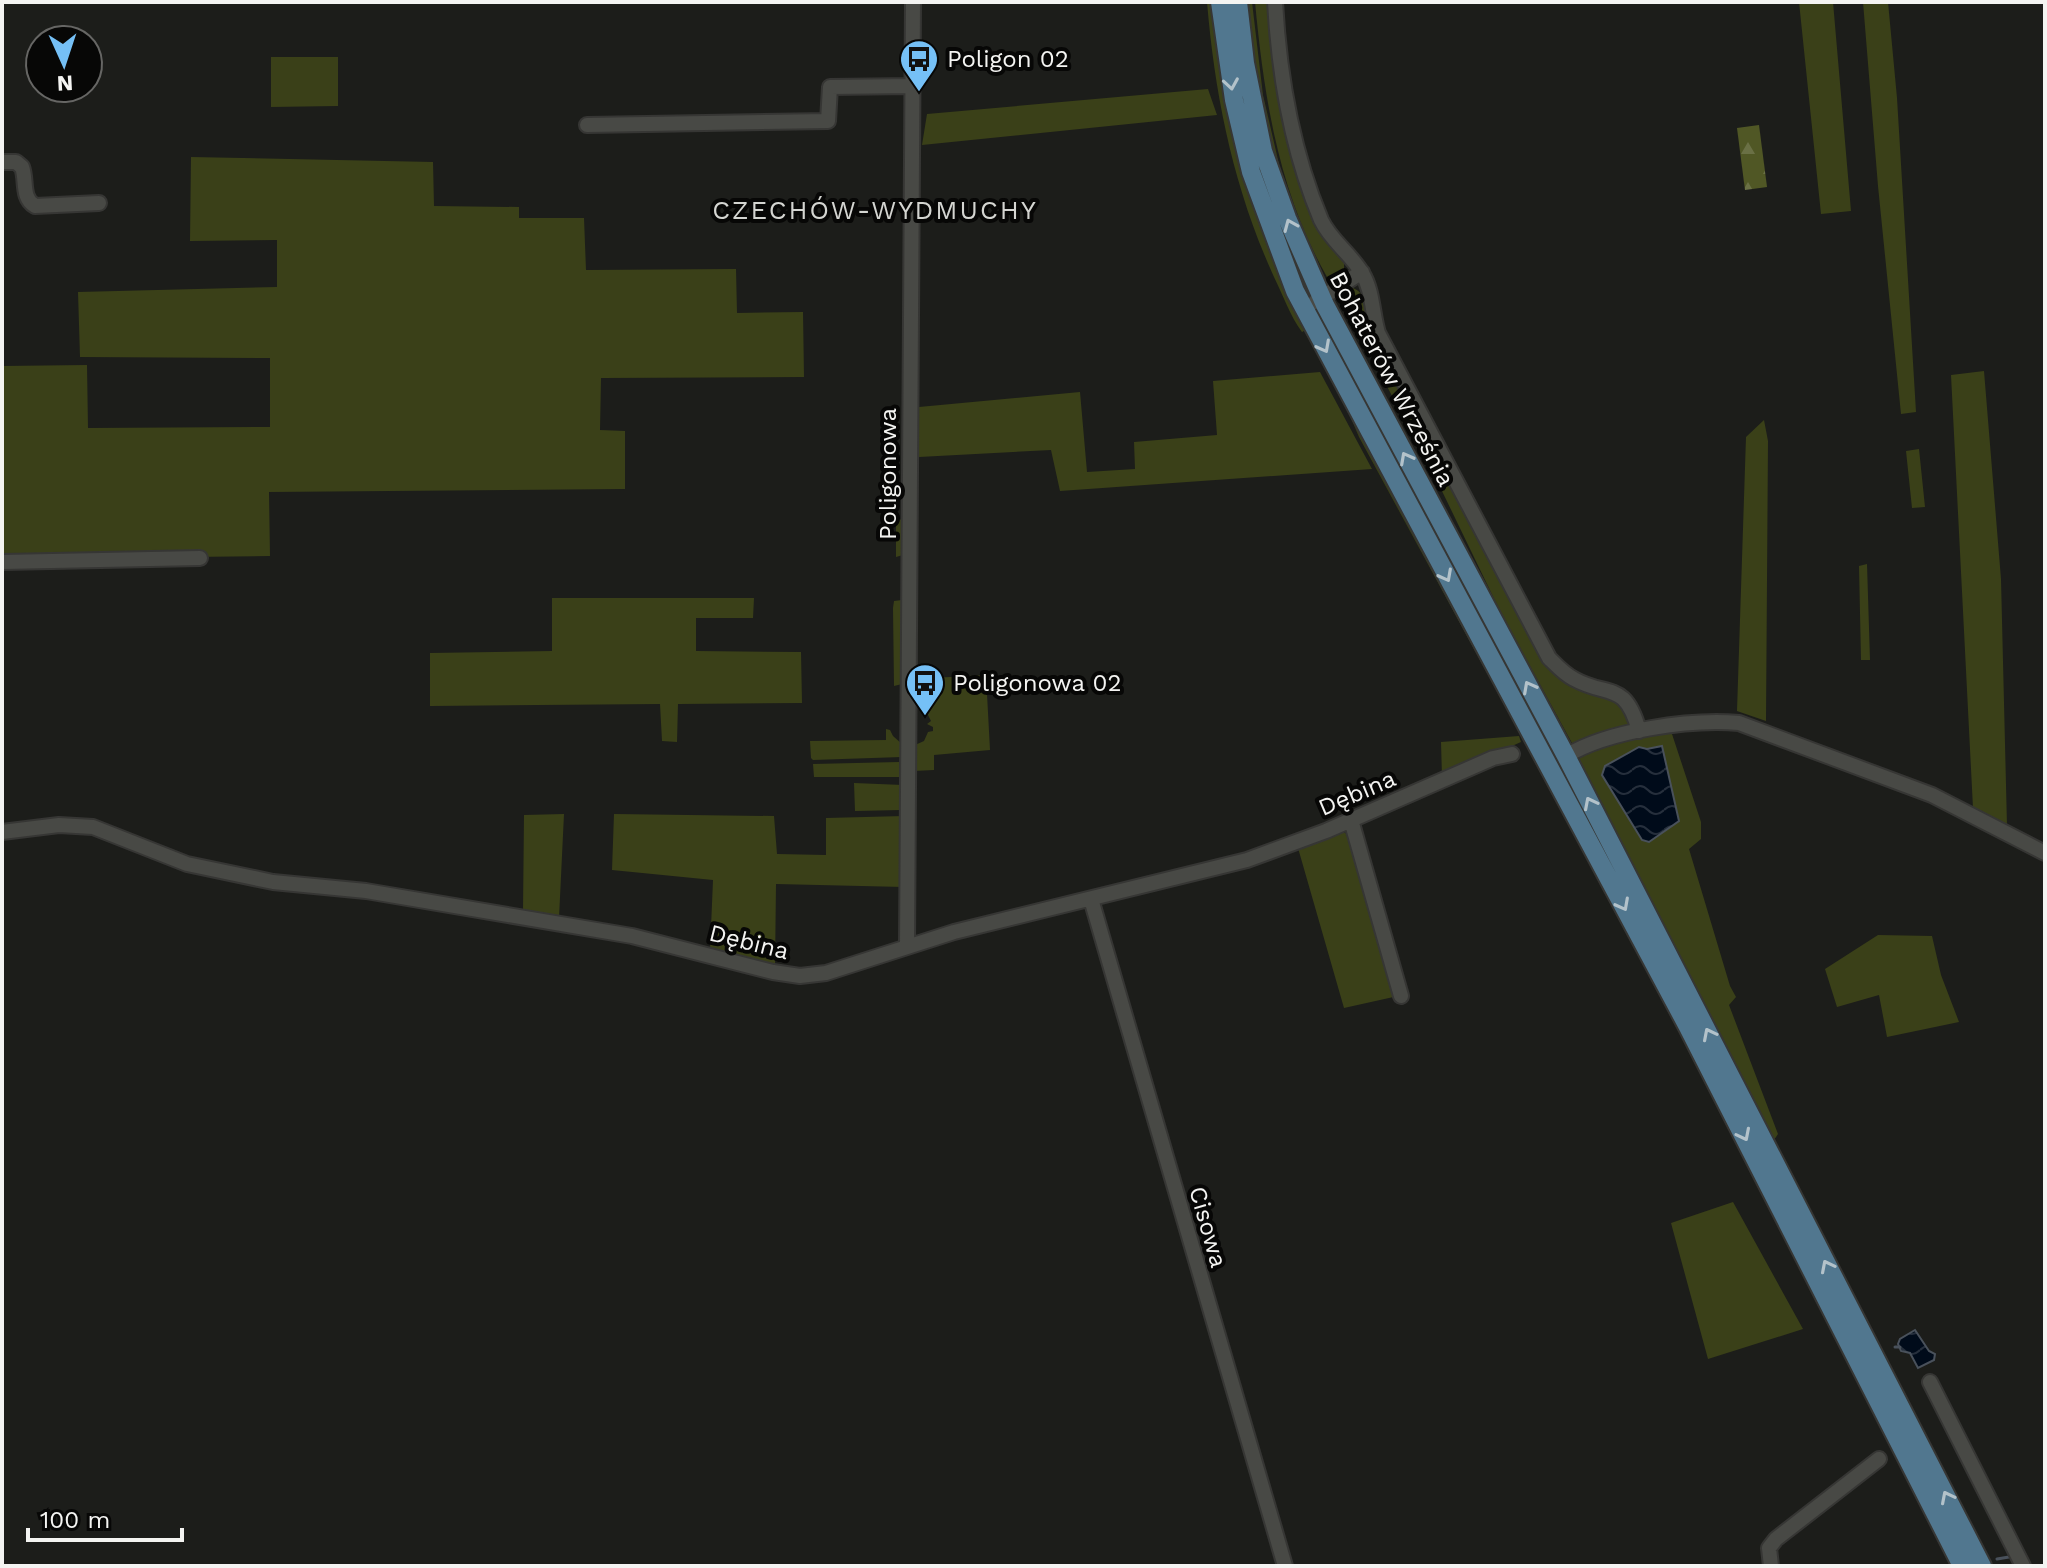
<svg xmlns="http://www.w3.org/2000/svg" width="2047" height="1568" font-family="'Work Sans',sans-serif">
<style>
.green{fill:#3a4018}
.forest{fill:url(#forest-firs)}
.water{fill:url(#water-waves);stroke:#49515b;stroke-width:2}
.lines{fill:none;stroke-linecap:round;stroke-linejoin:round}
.stream{stroke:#49515b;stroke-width:3}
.minor-casing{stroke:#363634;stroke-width:18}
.major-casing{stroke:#363634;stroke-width:22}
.minor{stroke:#484945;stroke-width:14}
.major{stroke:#51778f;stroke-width:18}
.oneway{stroke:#b3c2ca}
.labels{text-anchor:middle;stroke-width:8;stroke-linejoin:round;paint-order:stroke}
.poi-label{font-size:24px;fill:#f4f4f2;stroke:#070706;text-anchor:start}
.street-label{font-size:24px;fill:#f4f4f2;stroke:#070706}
.neighbourhood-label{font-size:26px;letter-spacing:2px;fill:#d4d5d1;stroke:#070706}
</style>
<defs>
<pattern id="forest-firs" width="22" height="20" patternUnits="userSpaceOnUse" patternTransform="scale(2)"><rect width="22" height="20" fill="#505725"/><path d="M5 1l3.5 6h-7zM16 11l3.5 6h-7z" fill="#6a7045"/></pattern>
<pattern id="water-waves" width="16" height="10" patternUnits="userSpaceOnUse" patternTransform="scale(2)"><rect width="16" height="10" fill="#000b1a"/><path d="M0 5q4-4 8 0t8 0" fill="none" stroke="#262f3c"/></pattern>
</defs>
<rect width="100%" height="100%" fill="#1c1d1a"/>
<path class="green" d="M1207,2H1214C1224,128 1251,216 1308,329L1302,332C1290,316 1283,295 1274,277C1234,189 1215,98 1207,2Z
M1245,2H1252L1263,95L1285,190L1260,114Z
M1255,2H1270L1291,144L1344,263V273L1337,282L1334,278L1327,277C1279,193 1264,98 1255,2Z
M1799,2H1833L1851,211L1821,214Z
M1863,2H1888L1897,98L1916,412L1901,414L1878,186Z
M271,57H338V106L271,107Z
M1208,89L1217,115L922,145L927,114Z
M191,157L433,162L434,206L519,207V218H584L586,270L736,269L737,313L803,312L804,377L601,378L600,430L625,431V489L269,492L270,556L2,559V366L87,365L88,428L270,427V358L80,357L78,292L277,287V240L190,241Z
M1350,287C1370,292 1365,315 1372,332L1543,656L1621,705L1630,723L1629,727L1573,745L1501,613L1441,489L1350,316L1342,294Z
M1328,326L1546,734L1539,738L1321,329Z
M1984,371L2001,579L2007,826L1973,808L1951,375Z
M1320,372L1372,469L1060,491L1051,450L919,457V407L1080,392L1087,472L1135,469L1134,442L1217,435L1213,381Z
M1348,411L1356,420L1480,653L1488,675L1359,437Z
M1764,420L1768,441L1766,721L1737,711L1746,437Z
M1919,449L1925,507L1912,508L1906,451Z
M896,519L904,520L903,555L896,557Z
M1867,564L1870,660H1861L1859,566Z
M552,598H754L753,618H696V651L801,652L802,703L678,704L677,742L662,741L660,704L430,706V653L552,651Z
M902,600V684L894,686L893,608L894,601Z
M986,675L990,750L934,755V770L913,771L915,745L924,741L928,732L933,731V727L927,724L931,721L927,713L923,715L914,693V679Z
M886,729L890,730L893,736L902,744V757L813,760L811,758L810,741L886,740Z
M1671,731L1701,822V839L1689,849L1730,986L1736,997L1729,1005L1778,1134L1772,1143L1577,762L1584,751L1625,737Z
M1519,736L1521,742L1442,777L1441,742Z
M899,762V777H814L813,764Z
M854,783L903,785L904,807L901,810L855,811Z
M564,814L559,918L523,911L524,815Z
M614,814L774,816L777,854L826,855V818L904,816V887L776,884L775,968L710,951L713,880L612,870Z
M1340,830L1350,836L1398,996L1344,1008L1298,848Z
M1878,935L1932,936L1941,975L1959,1022L1887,1037L1879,995L1837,1007L1825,969Z
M1733,1202L1803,1329L1708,1359L1671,1223Z"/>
<path class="forest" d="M1759,125L1767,187L1745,190L1737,128Z"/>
<path class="water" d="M1662,746L1679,821L1649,842L1642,840L1602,775L1605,766L1639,747L1647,749Z
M1915,1330L1929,1351L1935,1354L1934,1360L1918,1368L1910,1353L1901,1351L1898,1344L1900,1339Z"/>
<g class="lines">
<path class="stream" d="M1895,1347H1900
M1997,1559L2009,1557"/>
<defs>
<path id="minor" d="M1275,2C1279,76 1292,151 1321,220C1331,241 1350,253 1362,273C1373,291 1372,313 1378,333L1549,658C1557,666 1564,674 1574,679C1608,698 1625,680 1639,731
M587,125L828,121L830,87L912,86
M2,162H16L22,167C27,180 21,198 35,206L99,203
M1315,302L1362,272
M2,562L200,558
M1566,756C1609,730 1690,719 1739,723L1932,795L2045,853
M1351,820L1401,996
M2,832L59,825L93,827L187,864L273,882L366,891L632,936L773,972L800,976L826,973L954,932L1247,860L1326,831L1493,758L1512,754
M1091,899L1285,1566
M907,946L913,2
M1930,1382L2023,1566
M1771,1566L1769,1548L1776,1539L1879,1459"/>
<path id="major" d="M1220,2L1234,100L1251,172L1295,291L1688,1027L1962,1566
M1238,2L1245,63L1263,151L1287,218L1325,305L1566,756L1982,1566"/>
</defs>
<use href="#minor" class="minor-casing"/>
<use href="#major" class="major-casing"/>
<use href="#minor" class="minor"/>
<use href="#major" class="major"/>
</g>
<defs><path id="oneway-chevron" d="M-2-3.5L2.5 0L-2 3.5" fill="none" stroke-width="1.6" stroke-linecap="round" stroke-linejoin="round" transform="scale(2)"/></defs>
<g class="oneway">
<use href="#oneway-chevron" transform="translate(1231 84) rotate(81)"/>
<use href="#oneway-chevron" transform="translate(1290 225) rotate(-113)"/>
<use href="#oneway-chevron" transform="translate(1324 347) rotate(62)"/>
<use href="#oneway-chevron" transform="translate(1406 458) rotate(-118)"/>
<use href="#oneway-chevron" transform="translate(1446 576) rotate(62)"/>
<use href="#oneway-chevron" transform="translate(1529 687) rotate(-118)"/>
<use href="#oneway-chevron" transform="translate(1590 803) rotate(-117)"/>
<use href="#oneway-chevron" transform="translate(1623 905) rotate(62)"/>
<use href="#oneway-chevron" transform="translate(1709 1034) rotate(-117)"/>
<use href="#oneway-chevron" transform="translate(1744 1135) rotate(63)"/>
<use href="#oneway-chevron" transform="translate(1827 1266) rotate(-117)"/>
<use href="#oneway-chevron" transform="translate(1947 1497) rotate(-117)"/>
</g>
<defs>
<symbol id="bus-pin" viewBox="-11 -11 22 30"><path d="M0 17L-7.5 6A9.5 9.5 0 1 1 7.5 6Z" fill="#75c0f6" stroke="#070706"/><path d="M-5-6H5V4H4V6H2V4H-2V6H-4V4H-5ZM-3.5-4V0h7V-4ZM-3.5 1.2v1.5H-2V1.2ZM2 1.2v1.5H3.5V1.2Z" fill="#111"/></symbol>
</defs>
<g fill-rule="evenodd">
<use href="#bus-pin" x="897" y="37" width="44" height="60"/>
<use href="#bus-pin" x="903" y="661" width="44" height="60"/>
</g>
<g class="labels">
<g class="poi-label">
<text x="947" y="67">Poligon 02</text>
<text x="953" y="691">Poligonowa 02</text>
</g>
<g class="street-label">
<text transform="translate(1392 379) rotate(62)" y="8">Bohaterów Września</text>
<text transform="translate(888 474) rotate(-90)" y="8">Poligonowa</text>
<text transform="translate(1357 793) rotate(-23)" y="8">Dębina</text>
<text transform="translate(749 942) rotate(14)" y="8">Dębina</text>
<text transform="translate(1208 1227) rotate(74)" y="8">Cisowa</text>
</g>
<g class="neighbourhood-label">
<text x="875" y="219">CZECHÓW-WYDMUCHY</text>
</g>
</g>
<rect width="2047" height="1568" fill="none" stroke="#f4f4f2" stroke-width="8"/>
<g transform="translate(64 64) rotate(177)"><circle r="38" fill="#070706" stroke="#666664" stroke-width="2"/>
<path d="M0-6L14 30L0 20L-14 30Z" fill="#75c0f6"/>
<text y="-12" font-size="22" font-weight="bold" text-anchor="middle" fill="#f4f4f2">N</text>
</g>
<path d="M28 1528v12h154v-12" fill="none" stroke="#f4f4f2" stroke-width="4"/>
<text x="40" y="1528" font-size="24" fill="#f4f4f2" stroke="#070706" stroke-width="6" paint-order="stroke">100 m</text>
</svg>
